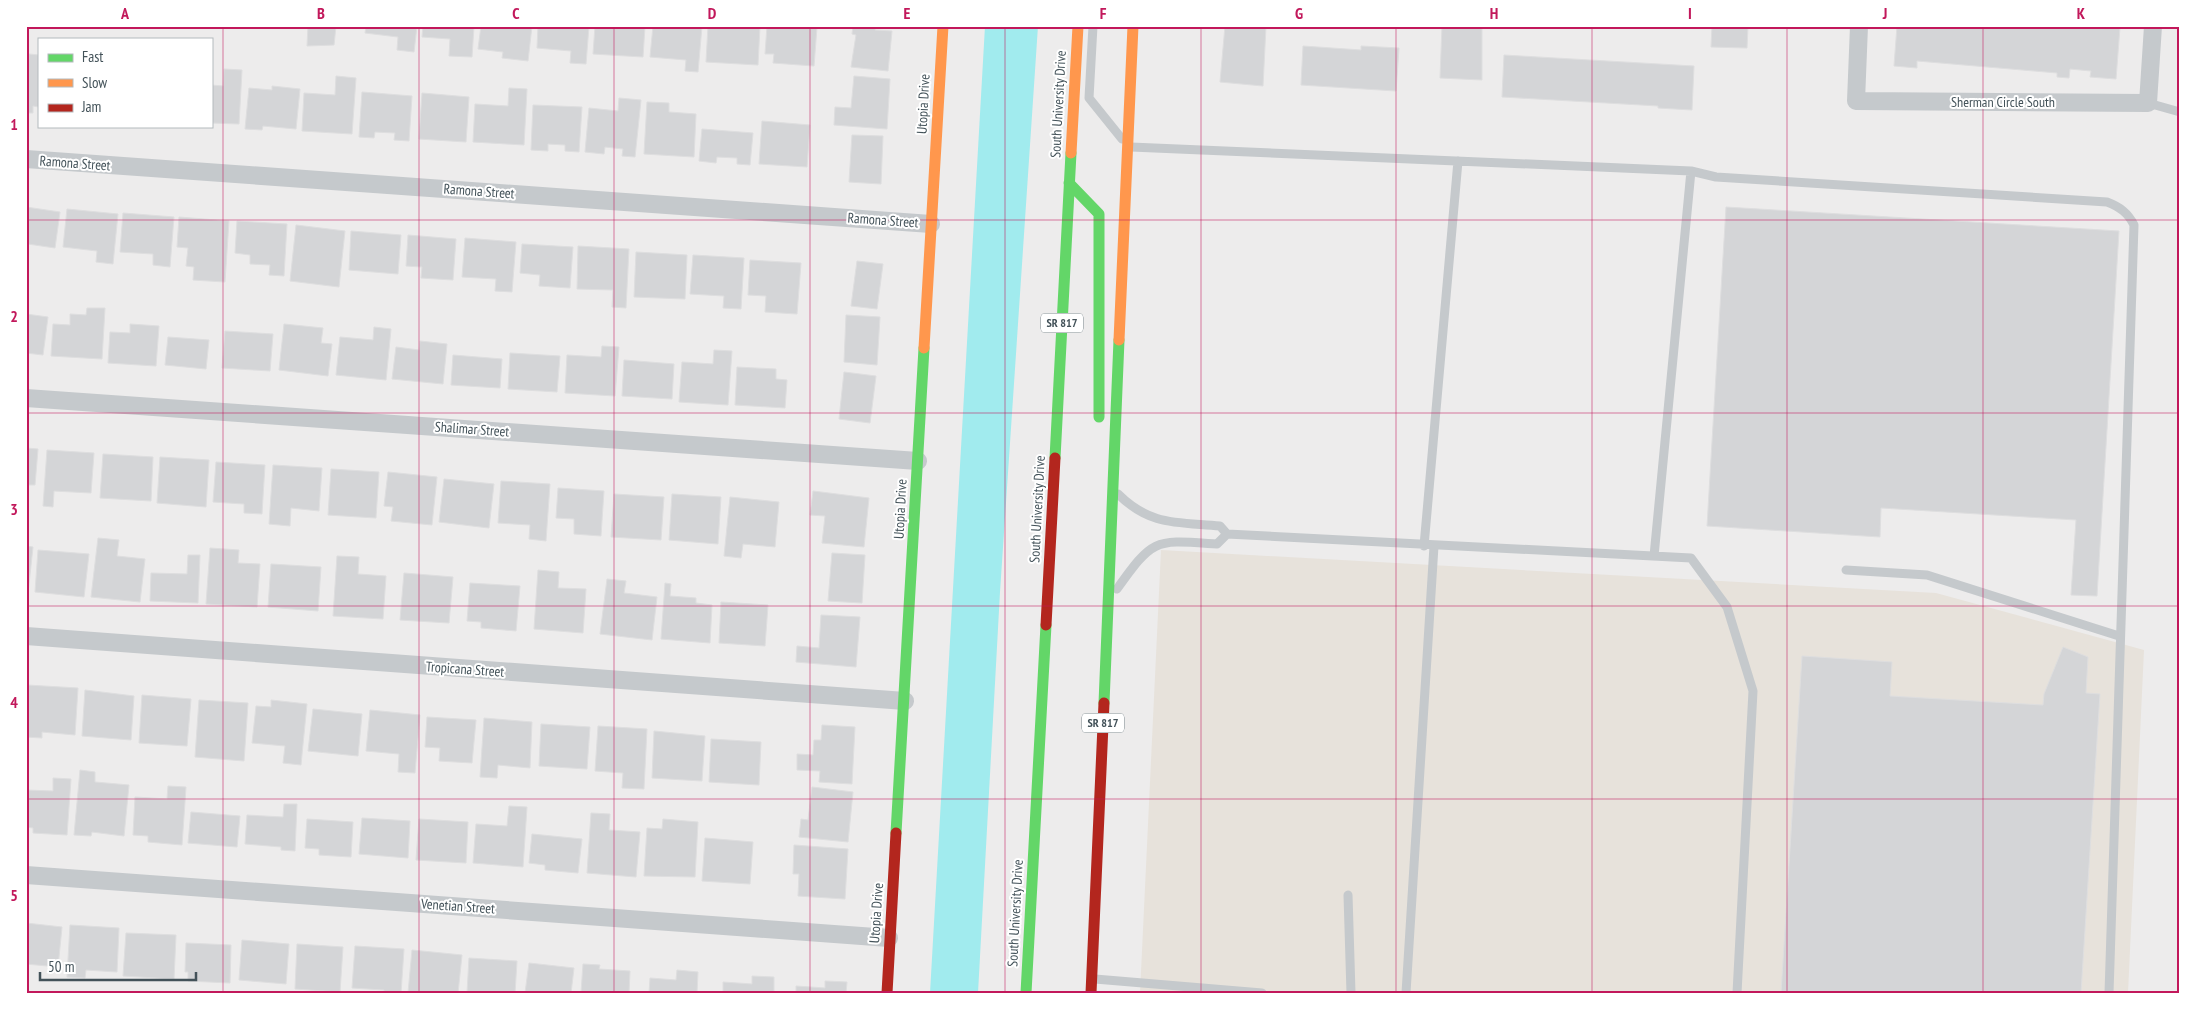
<svg xmlns="http://www.w3.org/2000/svg" width="2206" height="1019" font-family="'PT Sans Narrow',sans-serif">
<style>
.commercial{fill:#e7e2db}
.water{fill:#a1ebee}
.building{fill:#d4d5d7;stroke:#dededf}
.lines{fill:none;stroke-linecap:round;stroke-linejoin:round}
.lane{stroke:#c5c9cc;stroke-width:9}
.street{stroke:#c5c9cc;stroke-width:18}
.fast{stroke:#63d668;stroke-width:11}
.slow{stroke:#ff974d;stroke-width:11}
.jam{stroke:#b3261e;stroke-width:11}
.grid{fill:none;stroke:#c2185b;stroke-width:1;stroke-opacity:0.55}
.labels{text-anchor:middle;stroke-width:4;stroke-linejoin:round;paint-order:stroke}
.shield{fill:#fff;stroke:#7b868b;stroke-width:1}
.shield-label{font-size:12px;font-weight:bold;fill:#435259}
.street-label{font-size:14px;fill:#435259;stroke:#fff}
.neatline{fill:none;stroke:#c2185b;stroke-width:2}
.grid-label{font-size:16px;text-anchor:middle;font-weight:bold;fill:#c2185b}
</style>
<rect width="100%" height="100%" fill="#edecec"/>
<path class="commercial" d="M1161,550L1936,593L2144,650L2128,993H1140Z"/>
<path class="water" d="M985,26H1038L1000,592L978,993H930Z"/>
<path class="building" d="M308,26H336L334,45L307,46Z
M366,26H417L414,52L397,50L398,37L365,33Z
M423,26H474L472,57L449,56L450,39L422,37Z
M481,26H532L528,61L502,58L503,52L478,49Z
M538,26H589L586,64L570,63L571,51L537,48Z
M595,26H645L643,57L593,54Z
M653,26H702L698,72L685,71L686,60L650,57Z
M708,26H760L758,65L706,62Z
M767,26L817,27L814,66L773,63L774,54H765Z
M853,26H876L875,30L892,31L888,71L851,67L856,35L852,34Z
M1225,26H1266L1263,86L1220,82Z
M1442,26H1482V80L1440,78Z
M1712,26H1748L1747,48L1711,47Z
M1897,26L2120,27L2116,79L2090,77L2091,71L2070,69L2069,78L2057,77V73L1917,61V68L1894,66Z
M1303,46L1361,50V46L1399,48L1396,91L1301,85Z
M29,54L39,55V107L33,106V113H26Z
M1504,55L1694,66L1692,110L1658,108V106L1502,97Z
M224,69L242,70L239,124L211,123V85L223,86Z
M336,76L356,78L352,134L302,131L304,93L335,95Z
M854,76L890,79L887,129L834,125L835,107L851,108Z
M272,86L300,89L296,129L263,126L262,130L245,129L249,88L272,90Z
M509,88L527,89L524,145L473,142L475,104L508,106Z
M362,92L412,96L409,141L394,140L395,133L375,132L374,138L359,137Z
M422,93L469,97L466,142L419,139Z
M619,98L641,100L635,157L622,156L623,149L605,147L604,154L585,152L589,108L618,111Z
M647,102L669,103V112L696,114L694,157L644,154Z
M533,105L582,107L579,152L565,151V145L548,144V151L531,150Z
M762,121L810,125L807,167L759,164Z
M702,129L753,133L750,165L737,164V158L717,157L716,163L699,161Z
M852,135L883,136L881,184L849,182Z
M26,207L60,212L55,248L28,244L26,257Z
M1726,207L2119,231L2097,596L2071,595L2076,520L1881,508L1880,537L1707,526Z
M67,209L118,214L113,264L96,262L97,251L63,247Z
M123,213L174,217L170,267L153,265V254L120,252Z
M179,217L229,221L225,282L193,280L194,267L186,266L188,248L177,247Z
M237,221L287,224L284,276L269,275L270,265L250,264V255L235,253Z
M296,225L345,231L339,287L290,281Z
M351,231L401,235L398,274L349,270Z
M408,235L456,239L453,280L421,278L422,267L406,266Z
M465,238L516,242L512,292L495,291L496,279L462,277Z
M522,244L573,247L570,288L539,286L540,275L520,273Z
M578,246L629,249L626,308L612,307L613,290L577,289Z
M636,252L687,255L685,299L634,297Z
M693,255L744,258L741,309L723,308L724,296L690,294Z
M750,260L801,263L797,314L765,312L766,296L748,295Z
M857,261L883,264L877,309L851,306Z
M87,308H105L102,359L51,356L53,324L70,325V314L86,315Z
M26,314L48,317L43,355L26,353Z
M846,315L880,317L877,365L844,362Z
M130,324L159,326L156,366L108,363L110,332L130,333Z
M284,324L323,328L321,343L332,344L328,376L279,370Z
M374,327L391,329L386,380L336,375L340,337L373,340Z
M225,331L273,334L270,371L222,368Z
M168,337L209,340L206,369L165,365Z
M420,341L447,344L443,384L392,379L396,347L419,350Z
M602,346L619,347L615,396L565,393L567,355L601,357Z
M714,350L732,351L728,405L679,402L682,362L713,364Z
M510,353L560,356L557,392L508,389Z
M453,355L502,359L500,388L451,385Z
M624,360L674,364L672,399L622,396Z
M737,367L776,369V379L787,380L785,408L735,405Z
M844,372L876,376L870,423L839,419Z
M26,448L38,449L35,485H26Z
M47,450L94,453L91,493L54,491L53,507L43,506Z
M103,454L153,457L151,501L100,498Z
M160,457L209,460L206,507L157,503Z
M216,462L265,465L262,514L244,513V504L213,502Z
M273,465L322,468L319,511L291,508L290,526L269,524Z
M331,469L379,472L376,518L328,515Z
M388,472L437,477L432,525L391,521L393,507L384,506Z
M444,479L494,484L489,528L439,522Z
M501,481L550,484L546,541L529,539L530,525L498,523Z
M558,488L604,491L601,536L574,534V519L556,518Z
M813,491L869,498L864,547L822,543L825,516L810,515Z
M614,494L664,497L661,540L611,537Z
M672,494L721,497L718,544L669,540Z
M730,497L779,502L775,547L743,544L741,558L724,556Z
M98,538L119,540L117,556L145,559L140,602L91,597Z
M26,546L33,547L28,593H26Z
M210,548L239,550L238,563L260,564L257,607L206,604Z
M38,550L89,554L84,597L35,592Z
M832,553L865,555L862,603L828,601Z
M188,555H200L198,603L150,601L151,573L187,574Z
M337,556L359,557L358,574L386,576L383,619L333,616Z
M271,564L321,567L318,611L268,607Z
M538,570L559,572L558,588L586,589L583,633L534,629Z
M404,573L453,577L449,623L400,620Z
M607,579L626,581L624,593L657,597L652,640L600,634Z
M470,583L520,586L516,631L481,628V622L467,621Z
M665,583L671,584L670,596L696,598V603L712,605L710,643L661,639Z
M721,602L768,605L765,646L719,643Z
M821,615L860,617L856,667L796,662L797,646L819,648Z
M2063,647L2088,657L2086,693L2100,694L2081,993H1781L1802,656L1892,662L1890,696L2043,705L2044,694Z
M27,685L78,688L75,735L42,732V738L26,737Z
M85,690L134,696L131,740L82,736Z
M142,695L191,699L187,746L139,743Z
M199,700L248,703L244,761L195,757Z
M271,700L307,704L301,765L283,763L285,746L252,743L256,706L271,707Z
M313,709L362,714L358,756L308,751Z
M370,710L420,715L415,773L398,772L399,754L366,751Z
M427,717L476,720L472,763L439,761L440,748L425,747Z
M484,718L532,722L530,768L498,765L497,778L480,777Z
M541,724L590,727L587,769L539,766Z
M822,725L855,727L852,784L819,782L820,771L797,770V754L813,755L814,740H821Z
M598,726L647,729L644,789L622,788L623,773L595,771Z
M654,731L705,736L702,781L652,778Z
M711,739L761,742L759,785L709,782Z
M80,770L95,772V782L129,785L124,836L92,832L91,836L74,835Z
M53,778L71,779L67,835L33,833V828L26,827V790L53,791Z
M168,786L186,787L182,845L148,842V836L133,835L135,797L167,799Z
M812,787L853,792L848,842L799,837L801,819L808,820Z
M284,804H297L295,851L281,850V847L245,844L247,815L283,817Z
M509,806L527,807L523,867L473,863L476,824L507,826Z
M191,812L240,816L237,847L188,843Z
M591,813L610,814L609,830L640,832L636,877L587,873Z
M362,818L410,821L408,858L359,854Z
M307,819L353,822L351,857L319,855V849L305,848Z
M419,819L468,822L466,863L416,860Z
M663,819L698,822L695,877L644,876L647,828L662,829Z
M532,834L582,839L578,873L545,870V865L529,863Z
M705,838L753,842L750,884L702,881Z
M794,845L848,849L845,899L798,896L799,874H793Z
M26,923L62,927L58,967L26,964Z
M70,925L119,928L117,972L86,970L85,978L67,977Z
M126,933L176,935L174,979L123,976Z
M242,940L289,944L286,984L239,980Z
M186,943L231,945L230,983L188,981V972H185Z
M297,944L343,947L340,992L295,989Z
M355,946L404,949L401,993H384V990L352,988Z
M412,950L462,955L458,993H408Z
M469,958L517,961L515,993H467Z
M529,963L574,968L571,993H525Z
M583,964L600,965L599,969L630,971L629,993H581Z
M677,970L698,972L697,993H649L650,978L676,980Z
M752,976L774,977V993H723V982L752,984Z
M825,981L847,982L846,993H796V986L825,988Z"/>
<g class="lines">
<path class="lane" d="M1093,26L1089,98L1122,139
M2148,103L2180,112
M1131,147L1691,171L1654,556
M1691,171L1716,177L2107,202C2120,207 2128,213 2134,225L2109,993
M1118,494C1150,526 1177,522 1220,526L1227,534L1691,558L1727,607L1753,691L1737,993
M1424,546L1458,161
M1846,570L1927,575L2119,636
M1117,589C1154,537 1155,540 1217,544L1227,534
M1348,895L1351,993
M1095,979L1262,993
M1406,993L1434,546"/>
<path class="street" d="M1859,26L1856,101L2148,103L2153,26
M26,159L931,224
M26,398L918,461
M26,636L905,701
M26,875L889,938"/>
<path class="fast" d="M1069,183L1099,214V417
M1055,458L1071,153
M1104,703L1119,340
M896,833L924,348
M1026,993L1046,625"/>
<path class="slow" d="M1071,153L1078,26
M1119,340L1133,26
M924,348L943,26"/>
<path class="jam" d="M1046,625L1055,458
M887,993L896,833
M1091,993L1104,703"/>
</g>
<path class="grid" d="M223,26V993M419,26V993M614,26V993M810,26V993M1005,26V993M1201,26V993M1396,26V993M1592,26V993M1787,26V993M1983,26V993M26,220H2180M26,413H2180M26,606H2180M26,799H2180"/>
<g class="labels">
<g class="shield">
<rect x="1041" y="313.5" width="42" height="19" rx="4"/>
<rect x="1082" y="713.5" width="42" height="19" rx="4"/>
</g>
<g class="shield-label">
<text x="1062" y="327">SR 817</text>
<text x="1103" y="727">SR 817</text>
</g>
<g class="street-label">
<text x="2003" y="107">Sherman Circle South</text>
<text transform="translate(923 104) rotate(-87)" y="5">Utopia Drive</text>
<text transform="translate(1058 104) rotate(-87)" y="5">South University Drive</text>
<text transform="translate(75 163) rotate(4)" y="5">Ramona Street</text>
<text transform="translate(479 191) rotate(4)" y="5">Ramona Street</text>
<text transform="translate(883 220) rotate(4)" y="5">Ramona Street</text>
<text transform="translate(472 429) rotate(4)" y="5">Shalimar Street</text>
<text transform="translate(900 509) rotate(-87)" y="5">Utopia Drive</text>
<text transform="translate(1037 509) rotate(-87)" y="5">South University Drive</text>
<text transform="translate(465 669) rotate(4)" y="5">Tropicana Street</text>
<text transform="translate(458 906) rotate(4)" y="5">Venetian Street</text>
<text transform="translate(876 913) rotate(-86)" y="5">Utopia Drive</text>
<text transform="translate(1015 913) rotate(-87)" y="5">South University Drive</text>
</g>
</g>
<rect width="2206" height="1019" fill="none" stroke="#ffffff" stroke-width="55"/>
<rect x="38" y="38" width="175" height="90" fill="#ffffff" stroke="#b4babd"/>
<rect x="48" y="54" width="25" height="8" fill="#63d668" stroke="#b4babd"/>
<text x="82" y="62" font-size="15" fill="#435259">Fast</text>
<rect x="48" y="79" width="25" height="8" fill="#ff974d" stroke="#b4babd"/>
<text x="82" y="88" font-size="15" fill="#435259">Slow</text>
<rect x="48" y="104" width="25" height="8" fill="#b3261e" stroke="#b4babd"/>
<text x="82" y="112" font-size="15" fill="#435259">Jam</text>
<path d="M40 972v8h156v-8" fill="none" stroke="#435259" stroke-width="2.5"/>
<text x="48" y="972" font-size="15" fill="#435259" stroke="#ffffff" stroke-width="4" paint-order="stroke">50 m</text>
<rect x="28" y="28" width="2150" height="964" class="neatline"/>
<g class="grid-label">
<text x="125" y="19">A</text>
<text x="321" y="19">B</text>
<text x="516" y="19">C</text>
<text x="712" y="19">D</text>
<text x="907" y="19">E</text>
<text x="1103" y="19">F</text>
<text x="1299" y="19">G</text>
<text x="1494" y="19">H</text>
<text x="1690" y="19">I</text>
<text x="1885" y="19">J</text>
<text x="2081" y="19">K</text>
<text x="14" y="130">1</text>
<text x="14" y="322">2</text>
<text x="14" y="515">3</text>
<text x="14" y="708">4</text>
<text x="14" y="901">5</text>
</g>
</svg>
